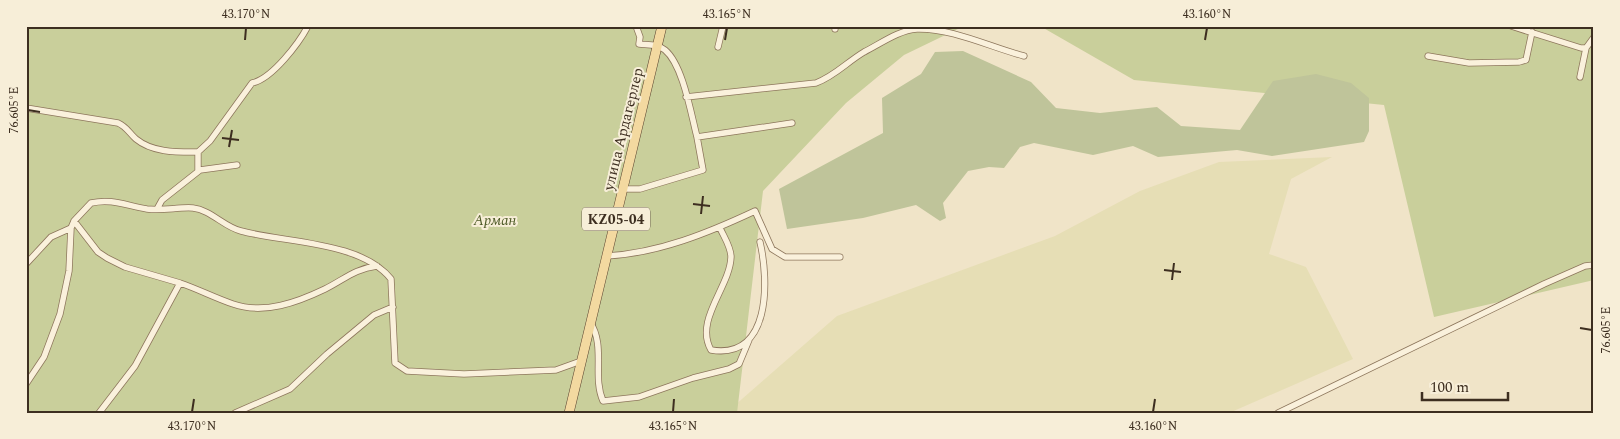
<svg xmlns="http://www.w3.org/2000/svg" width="1620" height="439" font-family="Spectral,serif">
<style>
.farmland{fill:#e6deb5}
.green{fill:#c9cf9b}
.cemetery{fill:#bfc49a}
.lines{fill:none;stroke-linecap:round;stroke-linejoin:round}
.minor-casing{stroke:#8d765c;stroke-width:7}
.primary-casing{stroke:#5b4430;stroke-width:10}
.minor{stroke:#faf1dc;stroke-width:5.5}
.primary{stroke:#f3d9a0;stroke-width:9}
.ticks{fill:none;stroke:#3d2e20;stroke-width:2}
.labels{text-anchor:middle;stroke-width:4;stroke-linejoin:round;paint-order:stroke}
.shield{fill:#f7eed8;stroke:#756857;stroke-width:1}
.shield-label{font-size:14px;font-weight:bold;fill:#3d2e20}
.street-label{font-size:15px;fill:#3d2e20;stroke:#f7eed8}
.park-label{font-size:15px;font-style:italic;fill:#4d5a26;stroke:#f7eed8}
.neatline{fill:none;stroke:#3d2e20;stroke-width:2}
.ticks-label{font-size:12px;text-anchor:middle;fill:#3d2e20}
</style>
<rect width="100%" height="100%" fill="#f0e4c8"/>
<path class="farmland" d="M1332,157L1291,179L1269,254L1306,267L1353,359L1229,413H726L837,316L1055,236L1140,191L1219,162Z"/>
<path class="green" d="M42,26H964L904,55L846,103L763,191L737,413H26V28Z
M1040,26H1594V280L1434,317L1384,105L1134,80Z"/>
<path class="cemetery" d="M963,51L1031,82L1056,108L1100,113L1157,107L1181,126L1240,130L1273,81L1316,74L1351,83L1369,98V131L1364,142L1272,156L1237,150L1158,157L1133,146L1093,155L1034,143L1020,147L1004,168L989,167L968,171L943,203L946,218L940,221L916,205L863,218L787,229L779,189L883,133L882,98L921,74L935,52Z"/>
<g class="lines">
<defs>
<path id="minor" d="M636,26L640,37L639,44C648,45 658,44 665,50C683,65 691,114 697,137L792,123
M1511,26L1581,48H1586L1594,37
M835,29V26
M718,47L723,26
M1428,56L1469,63L1519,62L1526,60L1532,32
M1580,77L1586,48
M686,97L816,83C835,76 847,62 864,52C880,44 899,30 917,29C952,28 990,47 1024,56
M26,108L118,123C127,127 129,133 136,139C153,153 178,152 198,152L210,141L252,83C272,79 299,43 308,26
M198,171V152
M623,189H640L703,170L697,137
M157,209L162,200L200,170L237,165
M74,221L98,252L107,258L125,267L180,283L135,366L99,413
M720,228C724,237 731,247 731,257C730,287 694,320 711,350C771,360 769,281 760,242
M607,256C659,253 708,233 755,211L772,249L785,257H840
M26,264L51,237L71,228L74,221L91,203C112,198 127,206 147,209C163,211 178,207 193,208C211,210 224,227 241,231C285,243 361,241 391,279L395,363L407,371L464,374L556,370L581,361
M180,283C198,289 215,298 233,304C264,315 298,302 325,289C345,279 354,269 377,266
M590,322C606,346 592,376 603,401L639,397L693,378L729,369L739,364L749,340
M26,384L44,357L60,314L69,271L71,228
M235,413L290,389L327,354L374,315L393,307
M1278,413L1544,284L1585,266L1594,265"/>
<path id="primary" d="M569,413L662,26"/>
</defs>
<use href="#minor" class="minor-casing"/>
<use href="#primary" class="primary-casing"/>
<use href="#minor" class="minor"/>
<use href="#primary" class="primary"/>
</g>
<path class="ticks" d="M245,40L246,28M725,40L727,28M1205,40L1207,28M28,110L40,112M222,138L239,140M229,147L232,130M693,204L710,206M701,214L703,196M1164,270L1181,272M1172,280L1174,263M1580,328L1592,330M192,412L194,399M673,412L674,399M1153,412L1155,399"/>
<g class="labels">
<rect class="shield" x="582" y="207.5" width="68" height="23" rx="4"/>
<g class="shield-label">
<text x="616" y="224">KZ05-04</text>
</g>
<g class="street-label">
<text transform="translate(623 129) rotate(-76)" y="5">улица Ардагерлер</text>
</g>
<g class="park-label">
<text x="495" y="225">Арман</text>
</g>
</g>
<rect width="1620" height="439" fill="none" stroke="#f7eed8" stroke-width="55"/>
<path d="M1422 392v8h86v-8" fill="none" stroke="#3d2e20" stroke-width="2.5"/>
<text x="1430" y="392" font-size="15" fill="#3d2e20" stroke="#f7eed8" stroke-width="4" paint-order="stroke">100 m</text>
<rect x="28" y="28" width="1564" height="384" class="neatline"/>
<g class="ticks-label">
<text x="246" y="18">43.170°N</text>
<text x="727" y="18">43.165°N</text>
<text x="1207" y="18">43.160°N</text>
<text transform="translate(14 110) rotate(-90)" y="4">76.605°E</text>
<text transform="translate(1606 330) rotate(-90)" y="4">76.605°E</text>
<text x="192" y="430">43.170°N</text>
<text x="673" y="430">43.165°N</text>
<text x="1153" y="430">43.160°N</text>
</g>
</svg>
